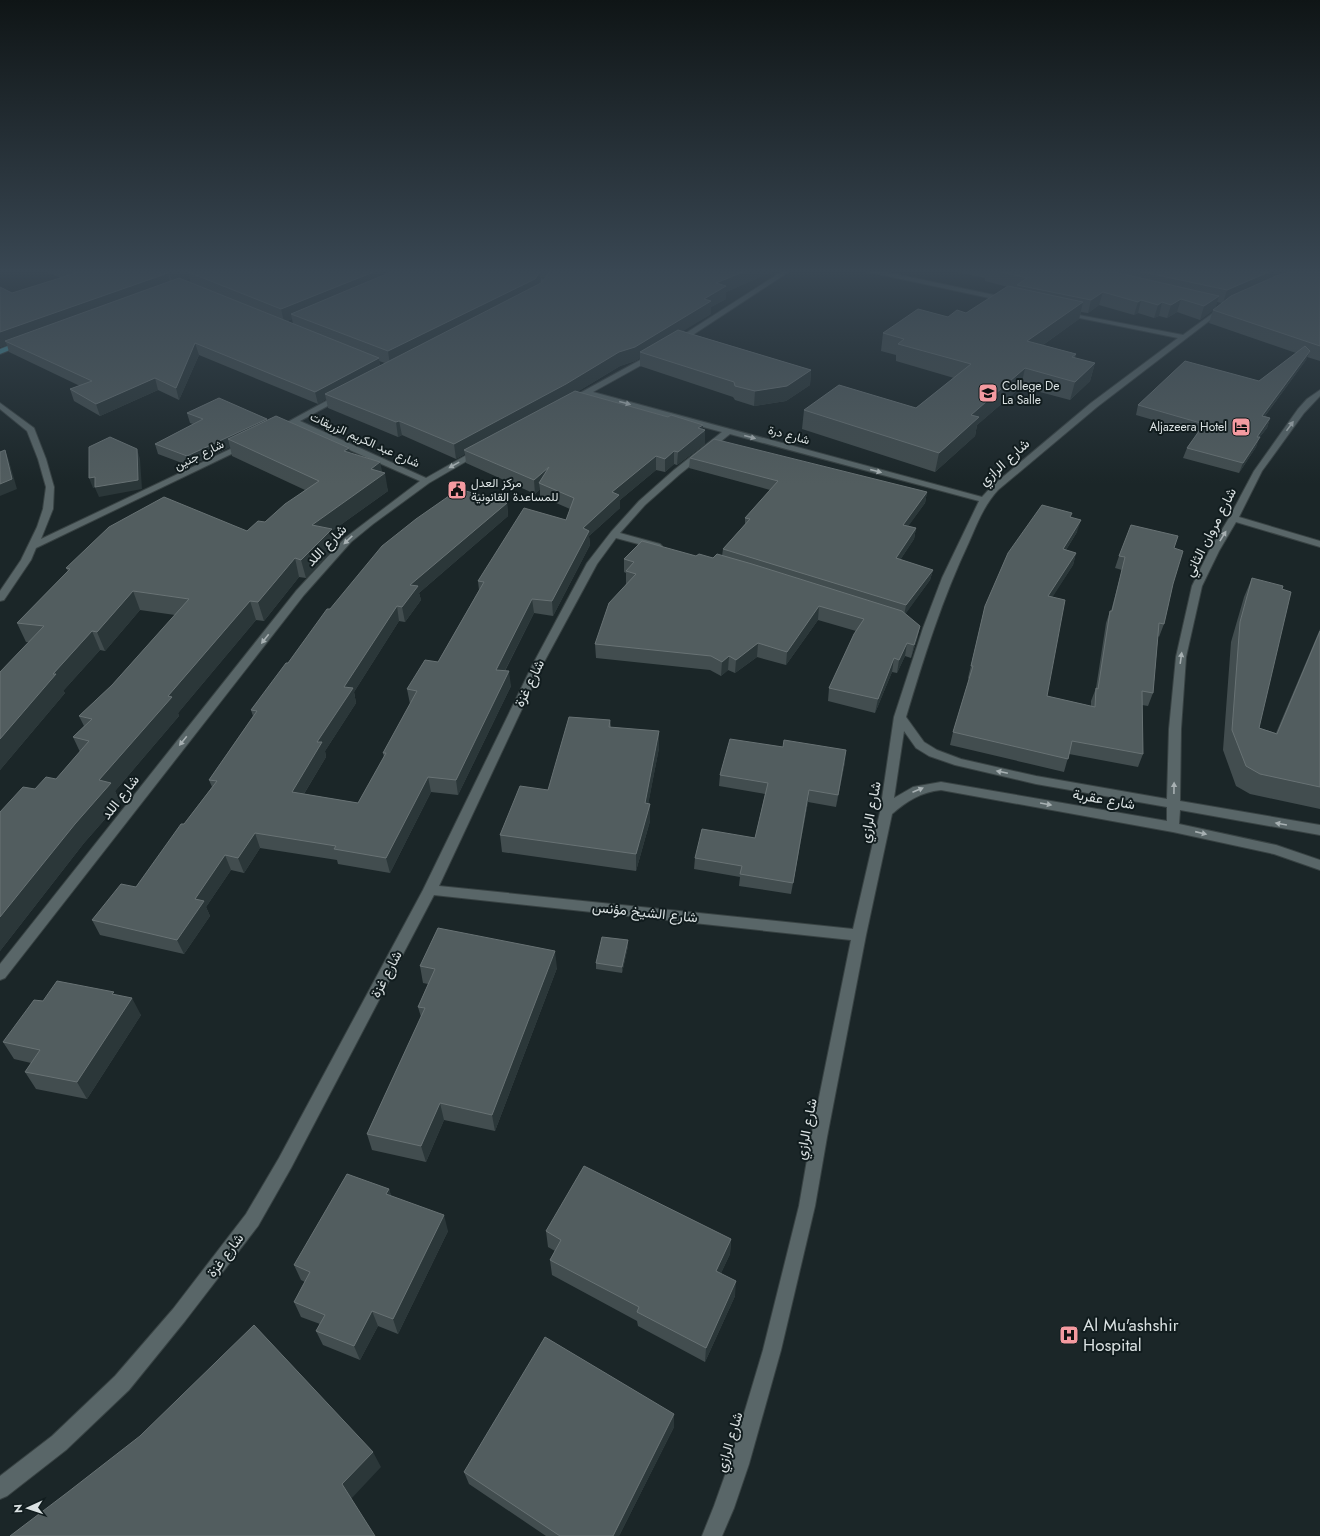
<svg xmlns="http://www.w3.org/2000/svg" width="1320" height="1536" font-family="Jost,Vazirmatn,sans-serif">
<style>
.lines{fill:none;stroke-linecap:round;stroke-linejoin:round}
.minor-casing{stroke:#384243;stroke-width:2}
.major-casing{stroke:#384243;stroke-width:2}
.minor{fill:#596668;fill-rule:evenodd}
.major{fill:#4592a0;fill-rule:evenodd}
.wall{fill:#424d4f;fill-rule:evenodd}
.shaded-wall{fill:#2b3739}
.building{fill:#525d5f;stroke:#687274}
.oneway{fill:#a7b0b2}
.labels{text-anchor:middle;stroke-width:4;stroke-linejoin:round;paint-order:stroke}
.far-poi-label{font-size:12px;fill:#dbe2e3;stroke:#111c1e;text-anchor:start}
.far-street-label{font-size:12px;fill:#dbe2e3;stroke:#111c1e}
.street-label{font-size:14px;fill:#dbe2e3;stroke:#111c1e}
.near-poi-label{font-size:17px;fill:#dbe2e3;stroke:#111c1e;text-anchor:start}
</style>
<rect width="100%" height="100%" fill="#1b2628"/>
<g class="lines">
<defs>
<path id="minor" d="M507,269H516L546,280L549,285L541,294H537L536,293L543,285L541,282Z
M786,269H793L679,344H673L672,342Z
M861,269H872L1008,298L1011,300L1008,302L864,271Z
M1224,305L1227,307L1226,308L1097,407L998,490C984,505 977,524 969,542C942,599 924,657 906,717L924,742L937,750L961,759L1036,776L1167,799L1169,729L1176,657L1192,586L1209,551L1229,518L1254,471L1298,409L1307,399L1320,390V396L1304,413L1262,471L1239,517L1320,541V547L1236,522L1219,551L1202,586L1186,657L1181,729L1180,801L1320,825V835L1180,810L1179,824L1276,845L1320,860V870L1274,854L1173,832L941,790C921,792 907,801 892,814L866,935L827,1137L815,1206L781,1350L749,1464L734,1508L722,1536H702L714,1506L729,1464L763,1350L799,1206L811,1137L851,940L434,895L291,1168L258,1226L185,1321L129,1390L66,1450L7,1496L0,1499V1476L52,1436L115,1376L173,1309L246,1214L279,1158L423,890L533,664L587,563L611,532L639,501L674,470L722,432L587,396L572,403H569V399L653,353H656V357L593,392L982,497L992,486L1091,403L1178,338L1065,315L1063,314V312L1183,335ZM730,434L979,501L942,578L923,628L894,717L880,812L853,929L439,886L543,664L597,564L616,538L657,549L660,548L662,546L660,544L620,533L645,505L680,474ZM904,731L916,748L929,756L955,765L1036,784L1167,807V821L941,782L913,787L894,798Z
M339,394H345L346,396L300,421L426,478L477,449L480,448L484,451L429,483L373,524L351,542L304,595L5,978L0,980V964L296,591L345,538L420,481L293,425L277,432L273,430Z
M0,403L34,428L46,459L54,487L53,509L41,539L243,443L246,442L250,445L36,548L31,560L4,600L0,601V591L21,560L37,527L43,509L46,487L38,459L27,431L0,409Z"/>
<path id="major" d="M20,341H26L27,343L0,354V349Z"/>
</defs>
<use href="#minor" class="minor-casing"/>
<use href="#major" class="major-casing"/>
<use href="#minor" class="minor"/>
<use href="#major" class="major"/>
</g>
<path class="wall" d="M40,269H778L726,292V299L711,307V314L682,331L811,370L810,385L786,401L754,406L735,400L733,397L640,366V358L635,361L620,366L577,392L668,417L703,425V430H705V444L677,465L674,464L665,472L656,470L620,500V508L589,536L590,545L553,616L534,613L505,671L511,686L458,795L431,792L390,873L338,864L337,860L260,848L244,873L231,870L206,907L210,916L184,954L100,935L92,920L136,887L184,824L212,787L209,780L253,716L251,710L330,609L507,503L508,516L419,593L421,600L405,622L399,621L354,692L356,703L325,751L326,757L304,794L358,803L384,757L383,753L410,704L407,689L438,662L479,590L478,581L566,520L570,509L540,496V489L535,494L466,463L465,454L456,459L402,435L398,437L328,408L326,399L318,404L199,355L179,400L158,390L100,416L74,401L70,389L80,386L9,352L7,345L0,347V287L12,293L61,278ZM541,277L545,278L541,283ZM190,279V282L186,280ZM292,319L293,324L287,321ZM379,361L385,363L380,366Z
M944,269H1320V361L1307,357L1306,360L1265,416L1270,418L1267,428L1259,438L1256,447L1239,473L1183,458L1187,448L1198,433L1136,415L1138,405L1259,381L1296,353L1209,323L1213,310L1200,320L1177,312L1167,318L1159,316L1154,318L1138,313L1134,315L1099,305L1088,313L1081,312L1079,319L1043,345L1076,354L1075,358L1095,363L1090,381L1070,400L1021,387L977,425L975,436L935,472L802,429L804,410L916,408L954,378L896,361V355L881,351L883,333L966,313L1008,287L985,281V278ZM1217,302L1222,303L1215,309Z
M187,413L267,419V420L350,453L382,472L388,491L332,531L336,547L306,578L299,577L264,621L256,620L178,713L179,716L115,791L120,802L84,843L0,951V812L35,789L56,779L80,752L73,737L84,726L79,716L112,685L175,615L140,610L105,651L100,650L63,691L65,693L0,770V672L29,642H26L17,623L68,571L66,568L247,531L265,522L305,490L232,456L230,447L190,466L158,454L155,444L193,424L190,423Z
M690,458L927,492L925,503L908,526L916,528L914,539L900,560L933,570L930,580L905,614L920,626L917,639L911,658L905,656L897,673L892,672L875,713L828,701L829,688L856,631L818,620L786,665L757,657L735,673L728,670L721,676L710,670L596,658L595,644L626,584V573L624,572V559L696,556L713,558L722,556L723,549L745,524V518L770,490L689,468Z
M1071,517L1077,532L1066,550L1076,553L1073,565L1052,597L1047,696L1091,706V701L1096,688L1106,623L1110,611H1111L1122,570L1115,568L1119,556L1174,548L1173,584L1164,624L1159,637L1158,636L1153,693L1148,706L1142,705L1143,754L1138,767L1069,754L1064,772L950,745L953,732L969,679L968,678L985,606Z
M1252,578L1282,589L1259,728L1276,733L1320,629V809L1250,794L1236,786L1223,750L1231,642L1244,597Z
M610,720L611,727L659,748L648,804H650V821L636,871L502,852L500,835L548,790Z
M845,762L836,807L808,802L791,894L739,886L740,877L694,869L695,858L755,838L765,794L719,786L720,775Z
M628,946L622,973L596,969V963Z
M420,966L557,968L495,1131L444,1120L426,1162L372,1150L367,1134L421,1017L418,1007L428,984L423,983Z
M115,995L141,1015L87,1099L36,1089L25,1072L31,1063L14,1059L3,1042L43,1001Z
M389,1189L391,1196L448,1231L398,1334L378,1326L360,1360L323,1345L316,1331L320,1324L301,1317L294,1302L305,1282L301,1280L294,1265Z
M546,1231L731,1239L730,1254L721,1273L735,1296L705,1362L638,1326L637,1321L552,1275L550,1260L555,1251L548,1247Z
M674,1427L619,1536H546L469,1484L464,1472Z"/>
<path class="shaded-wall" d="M179,269H218L188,272L190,279L173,285L169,272Z
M381,269H415L291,314L292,319L284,322L281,309Z
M750,269H778L726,292V299L711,307V314L646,354L640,352V358L635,361L620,366L567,398L464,450L465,454L456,459L454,444L704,299L716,283Z
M1278,269H1317L1223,303L1227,290L1271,271Z
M540,272L541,285L390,365L388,351Z
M168,273L171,286L5,341L7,345L0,347V332Z
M1103,292L1099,305L1088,313L1091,300Z
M1219,296L1215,309L1200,320L1204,306Z
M1181,299L1177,312L1167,318L1171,305Z
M1141,300L1138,313L1134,315L1138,302Z
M1083,302L1079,319L1023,359L1027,341Z
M1162,302L1159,316L1154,318L1158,305Z
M195,343L199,355L179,400L176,388Z
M1310,351L1306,360L1258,425L1262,416Z
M379,358L380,370L325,394L326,399L318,404L315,392Z
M1095,363L1090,381L1070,400L1075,382Z
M1025,368L1021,387L977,425L975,436L935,472L939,453L971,415Z
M811,370L810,385L786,401L754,406L755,391Z
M155,378L158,390L100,416L96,404Z
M1270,418L1267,428L1259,438L1256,447L1239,473L1243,463L1257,437Z
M267,419L269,429L228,439L230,447L190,466L187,456Z
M399,421L402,435L398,437L396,422Z
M703,425V433L705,430V444L677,465L678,452L698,428Z
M349,448L353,466L344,451Z
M137,449L140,459L142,489L99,497L95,488H93L89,478Z
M5,450L9,461L17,489L0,496V484Z
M674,451V464L665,472V459Z
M656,456V470L620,500V508L589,536L590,545L553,616L552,601L583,528L612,492Z
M380,462L383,475L385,473L388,491L332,531L336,547L306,578L301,560L312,525L371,469Z
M549,467L539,483L540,489L535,494L534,480Z
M927,492L925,503L902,535L903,525Z
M507,503L508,516L419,593L421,600L405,622L402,607L410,585Z
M1081,520L1077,532L1059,561L1063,549Z
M916,528L914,539L894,569L896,558Z
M1076,553L1073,565L1045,609L1048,596Z
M295,558L299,577L264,621L258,602Z
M933,570L930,580L904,616L906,605Z
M133,591L140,610L105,651L97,632Z
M532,599L534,613L498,684L496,670Z
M250,601L256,620L178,713L179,716L115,791L120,802L84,843L0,951V917L99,780L168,696Z
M397,606L399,621L354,692L356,703L325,751L326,757L296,807L292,792L344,687Z
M819,606L818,620L786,665L787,652Z
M920,626L917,639L911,658L914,645Z
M92,631L100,650L63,691L65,693L0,770V739L53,674Z
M758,643L757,657L735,673L736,660Z
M907,643L905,656L897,673L899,660Z
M729,656L728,670L721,676L722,662Z
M894,658L892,672L875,713L878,699Z
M509,671L511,686L458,795L456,780Z
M659,731V748L645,821V803Z
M846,750L845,762L836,807L838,795Z
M428,777L431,792L390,873L386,858Z
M809,790L808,802L791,894L793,883Z
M650,804V821L636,871V854Z
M255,833L260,848L244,873L238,858Z
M225,855L231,870L206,907L210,916L184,954L177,940L195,899Z
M628,940V946L622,973V967Z
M555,951L557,968L495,1131L492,1115Z
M132,998L141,1015L87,1099L77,1082Z
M440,1103L444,1120L426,1162L421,1146Z
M389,1189L394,1204L386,1194Z
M444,1215L448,1231L398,1334L393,1319Z
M731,1239L730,1254L715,1286L716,1271Z
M736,1281L735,1296L705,1362L706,1348Z
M372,1311L378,1326L360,1360L354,1346Z
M674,1414V1427L619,1536H613Z
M373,1452L381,1467L351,1499L342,1484Z"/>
<path class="building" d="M66,269H150L163,274L168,273L0,332V287L12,293L76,273Z
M166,269H179L169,272V270Z
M198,269H381L281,309L188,272Z
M398,269H532L540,272L535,279L388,351L291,314Z
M548,269H750L716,283L726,286L704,299L711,301L635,347L619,352L566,384L454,444L399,421L396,422L325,394L541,283L550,272Z
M989,269H1101L1219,296L1204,306L1181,299L1171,305L1162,302L1158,305L1141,300L1138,302L1103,292L1091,300L1017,285L1027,278Z
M1129,269H1278L1271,271L1227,290Z
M1300,269H1320V346L1213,310L1231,296L1276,276Z
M179,278L379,358L315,392L195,343L176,388L155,378L96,404L70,389L92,381L5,341Z
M1008,286L1083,302L1027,341L1076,354L1072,357L1095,363L1075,382L1025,368L971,415L979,417L939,453L804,410L839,385L916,408L971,364L898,344L904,339L883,333L918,309L948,317L957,310L966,313Z
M678,330L811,370L787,386L755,391L735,386L734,382L640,352Z
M1305,346L1310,351L1262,416L1270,418L1257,437H1260L1243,463L1187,448L1204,424L1138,405L1185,361L1259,381Z
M575,391L668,417L671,415L703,425L698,428L705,430L678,452L674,451L665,459L656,456L612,492L619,495L583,528L589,531L552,601L532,599L496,670L509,671L456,780L428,777L386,858L334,849L336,846L255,833L238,858L225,855L195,899L204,901L177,940L92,920L121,884L136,887L181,824H184L217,781L209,780L257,711L251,710L286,663H288L327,609H330L382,546L416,519L459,489L507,503L410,585L418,586L402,607L397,606L344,687L353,688L317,742H322L292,792L358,803L386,753H383L417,691L407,689L425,660L438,662L484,582L478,581L524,508L566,520L574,498L539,483L549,467L534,480L464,450Z
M219,398L267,419L187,456L155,444L203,419L187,413Z
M276,416L349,448L344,451L380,462L371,469L385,473L312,525L332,529L301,560L295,558L258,602L250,601L168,696L172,697L99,780L111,783L75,824L0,917V812L23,787L35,789L46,777L56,779L89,741L73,737L92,719L79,716L112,685L189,599L133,591L97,632L92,631L53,674H56L0,739V672L44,626L17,623L70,569L66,568L109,527L164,497L247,531L258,521L265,522L285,504L319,481L228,439Z
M110,437L137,449L138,480L95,487V477L89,478V447Z
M714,439L927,492L903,525L916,528L896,558L933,570L906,605L723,549L750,519L745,518L778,481L690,458Z
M5,450L12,479L0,484V452Z
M1042,505L1072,513L1070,517L1081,520L1063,549L1076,553L1048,596L1065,600L1047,696L1095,707L1096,688L1098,689L1110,611H1112L1125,557L1119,556L1131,525L1178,536L1174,548L1183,551L1173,584L1164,624L1159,623L1153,693L1142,691L1143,754L1072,741L1068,759L953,732L973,666H971L985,606L1008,553Z
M642,541L696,556L699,554L713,558L717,554L752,564L902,611L920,626L914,645L907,643L899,660L894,658L878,699L829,688L854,634L864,619L819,606L787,652L758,643L736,660L729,656L722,662L711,656L595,644L609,603L636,574L626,571L634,562L624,559Z
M1252,578L1283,586L1282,589L1291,592L1259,728L1277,734L1320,631V787L1260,774L1246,766L1232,730L1240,622Z
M569,717L610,720L609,727L659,731L645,803L650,804L636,854L500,835L520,786L548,790Z
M730,739L783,747L784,740L846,750L838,795L809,790L793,883L740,874L742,866L695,858L702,829L755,838L768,783L720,775Z
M438,928L555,951L492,1115L440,1103L421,1146L367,1134L425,1008L418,1007L435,969L420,966Z
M602,937L628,940L622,967L596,963Z
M57,981L114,992L112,994L132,998L77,1082L25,1072L40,1050L3,1042L34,1000L43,1001Z
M584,1166L731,1239L716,1271L736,1281L706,1348L637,1312L639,1307L550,1260L561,1240L546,1231Z
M347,1174L389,1189L386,1194L444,1215L393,1319L372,1311L354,1346L316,1331L325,1315L294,1302L310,1272L294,1265Z
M254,1325L373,1452L342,1484L375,1536H10L68,1492L140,1436Z
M545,1337L674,1414L613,1536H560L464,1472Z"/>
<defs><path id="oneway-solid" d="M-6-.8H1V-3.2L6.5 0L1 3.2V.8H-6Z"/></defs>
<g class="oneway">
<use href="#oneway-solid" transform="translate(625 403) rotate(15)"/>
<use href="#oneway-solid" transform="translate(1290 426) rotate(-54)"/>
<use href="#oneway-solid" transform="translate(750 437) rotate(15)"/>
<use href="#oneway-solid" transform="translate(454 465) rotate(151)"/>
<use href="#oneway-solid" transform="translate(876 471) rotate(15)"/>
<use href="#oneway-solid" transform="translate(1223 536) rotate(-58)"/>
<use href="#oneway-solid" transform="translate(348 540) rotate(136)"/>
<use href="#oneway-solid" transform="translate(265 639) rotate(128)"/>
<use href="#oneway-solid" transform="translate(1181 658) rotate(-82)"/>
<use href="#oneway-solid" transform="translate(183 741) rotate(129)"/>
<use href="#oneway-solid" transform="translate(1002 772) rotate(-168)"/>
<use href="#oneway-solid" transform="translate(1174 788) rotate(-89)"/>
<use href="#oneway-solid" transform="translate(918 790) rotate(-23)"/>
<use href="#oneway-solid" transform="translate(1046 804) rotate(10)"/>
<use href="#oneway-solid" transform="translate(1281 824) rotate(-170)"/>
<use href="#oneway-solid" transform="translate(1201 833) rotate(13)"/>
</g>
<linearGradient id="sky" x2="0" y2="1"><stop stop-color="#0f1516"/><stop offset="0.56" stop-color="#394753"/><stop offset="1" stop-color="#394753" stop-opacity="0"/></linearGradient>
<rect width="1320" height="484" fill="url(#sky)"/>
<defs>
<symbol id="school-square" viewBox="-11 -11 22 22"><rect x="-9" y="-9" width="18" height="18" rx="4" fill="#f49aa0" stroke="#111c1e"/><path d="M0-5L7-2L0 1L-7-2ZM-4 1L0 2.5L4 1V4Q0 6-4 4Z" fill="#111"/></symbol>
<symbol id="hotel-square" viewBox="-11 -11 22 22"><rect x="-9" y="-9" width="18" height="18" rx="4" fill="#f49aa0" stroke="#111c1e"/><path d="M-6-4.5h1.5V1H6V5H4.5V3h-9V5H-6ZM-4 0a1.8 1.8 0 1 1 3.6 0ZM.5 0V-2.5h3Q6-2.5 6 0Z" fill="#111"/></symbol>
<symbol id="civic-square" viewBox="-11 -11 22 22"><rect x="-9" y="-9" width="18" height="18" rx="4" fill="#f49aa0" stroke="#111c1e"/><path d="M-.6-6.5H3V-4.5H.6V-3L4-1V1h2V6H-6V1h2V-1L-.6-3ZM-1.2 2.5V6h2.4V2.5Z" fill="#111"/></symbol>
<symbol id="hospital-square" viewBox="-11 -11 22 22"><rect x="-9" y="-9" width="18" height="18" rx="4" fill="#f49aa0" stroke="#111c1e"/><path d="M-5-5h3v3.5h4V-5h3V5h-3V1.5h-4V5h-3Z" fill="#111"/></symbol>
</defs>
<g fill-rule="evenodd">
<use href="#school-square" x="977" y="382" width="22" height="22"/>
<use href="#hotel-square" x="1230" y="416" width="22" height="22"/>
<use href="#civic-square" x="446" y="479" width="22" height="22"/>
<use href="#hospital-square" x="1058" y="1324" width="22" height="22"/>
</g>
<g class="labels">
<g class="far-poi-label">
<text x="1002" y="390">College De<tspan x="1002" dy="14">La Salle</tspan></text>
<text x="1227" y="431" text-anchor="end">Aljazeera Hotel</text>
<text x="471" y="487">مركز العدل<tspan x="471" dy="14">للمساعدة القانونية</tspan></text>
</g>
<g class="far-street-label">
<text transform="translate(789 435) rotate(15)" y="4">شارع درة</text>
<text transform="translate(365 440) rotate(24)" y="4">شارع عبد الكريم الزريقات</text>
<text transform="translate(199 455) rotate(-26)" y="4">شارع جنين</text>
</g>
<g class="street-label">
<text transform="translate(1004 462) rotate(-42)" y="5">شارع الرازي</text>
<text transform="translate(1210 532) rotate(-63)" y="5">شارع مروان الثاني</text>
<text transform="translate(326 545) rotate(-46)" y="5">شارع اللد</text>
<text transform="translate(529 683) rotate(-64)" y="5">شارع غزة</text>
<text transform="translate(120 797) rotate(-52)" y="5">شارع اللد</text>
<text transform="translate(1104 799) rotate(10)" y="5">شارع عقربة</text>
<text transform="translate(870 812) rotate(-79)" y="5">شارع الرازي</text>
<text transform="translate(645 912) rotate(6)" y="5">شارع الشيخ مؤنس</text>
<text transform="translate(386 974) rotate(-62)" y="5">شارع غزة</text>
<text transform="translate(806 1129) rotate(-79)" y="5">شارع الرازي</text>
<text transform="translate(225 1255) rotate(-53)" y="5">شارع غزة</text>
<text transform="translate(729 1442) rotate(-73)" y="5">شارع الرازي</text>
</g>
<g class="near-poi-label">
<text x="1083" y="1331">Al Mu'ashshir<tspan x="1083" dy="20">Hospital</tspan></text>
</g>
</g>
<g transform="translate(28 1508) rotate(267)" stroke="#111c1e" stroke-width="3" paint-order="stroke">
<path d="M0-3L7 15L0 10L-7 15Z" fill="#dbe2e3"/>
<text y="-6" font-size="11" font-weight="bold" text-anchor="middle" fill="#dbe2e3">N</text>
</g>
</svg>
